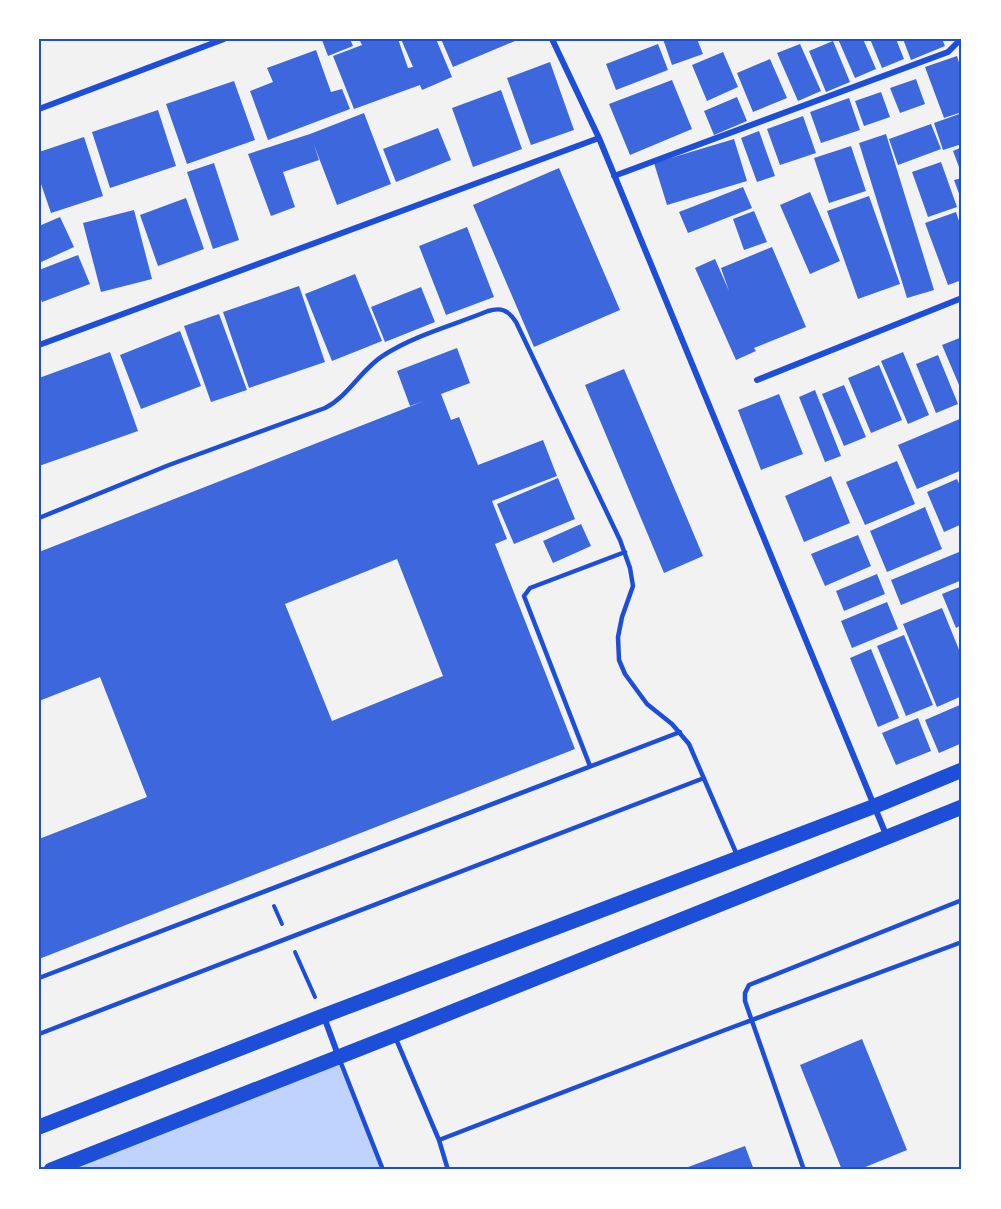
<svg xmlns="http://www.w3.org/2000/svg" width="1001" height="1209" font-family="Raleway,sans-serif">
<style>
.water{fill:#bfd3fe}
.building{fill:#3d67dc;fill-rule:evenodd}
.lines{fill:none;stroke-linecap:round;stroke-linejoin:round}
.path{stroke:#1d4ed8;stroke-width:4}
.service{stroke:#1d4ed8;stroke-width:4.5}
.minor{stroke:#1d4ed8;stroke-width:6}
.primary{stroke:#1d4ed8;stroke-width:15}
.neatline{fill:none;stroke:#1d4ed8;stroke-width:2}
</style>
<rect width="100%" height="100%" fill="#f2f2f2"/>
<path class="water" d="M338,1056L383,1170H52Z"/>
<path class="building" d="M323,39H350L353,46L328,56L322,40Z
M359,39H398L408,68L413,67L401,39H436L452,77L422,90L420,85L354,109L333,56L362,45Z
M441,39H514L515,41L453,67Z
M663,39H697L703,54L672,65Z
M838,39H863L876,69L855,78Z
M870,39H896L904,59L882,68Z
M903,39H942L945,46L911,60Z
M833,41L850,82L826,92L809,51Z
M658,44L668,70L616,90L606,64Z
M800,44L821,91L798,101L777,53Z
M316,50L331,92L342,89L350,109L268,140L250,91L273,82L267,68Z
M723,52L738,87L707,101L692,65Z
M957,56L962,72V112L944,118L925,67Z
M770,59L787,98L753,112L737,73Z
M550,62L574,130L531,145L507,78Z
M916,79L925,104L900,113L890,88Z
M672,80L692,129L630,155L609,104Z
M234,81L255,140L187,164L166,104Z
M501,90L522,149L473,167L452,108Z
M881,92L890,117L864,126L855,101Z
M737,97L747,121L714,135L704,111Z
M849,98L860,130L821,143L810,112Z
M158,110L176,166L110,188L92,132Z
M364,113L391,184L337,205L314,145L319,160L283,172L295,207L271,216L248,154L310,134Z
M962,113V144L943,150L934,123Z
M803,116L816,153L780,165L767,129Z
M931,124L941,149L898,165L889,139Z
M438,128L451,160L396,182L383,149Z
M759,131L775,176L757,182L741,138Z
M886,134L934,290L907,298L859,143Z
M84,137L103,196L51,213L39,178V152Z
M734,139L747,181L667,205L654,163Z
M851,146L866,191L829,203L814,158Z
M962,147V175L953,151Z
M941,162L957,207L928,217L912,172Z
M214,163L239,240L213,249L187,172Z
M559,168L620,310L534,347L473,205Z
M962,178V202L954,180Z
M743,187L752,208L688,233L679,212Z
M810,192L840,261L810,274L780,205Z
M869,196L900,284L858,299L827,211Z
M186,198L204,249L158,266L140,215Z
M134,210L152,279L101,292L83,223Z
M754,211L767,242L744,250L733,219Z
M956,212L962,230V280L948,285L925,223Z
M60,217L74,247L39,263V226Z
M467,227L494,297L446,315L419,246Z
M772,247L806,327L754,348L756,351L736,360L695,268L715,259L729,291L721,268Z
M78,255L90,284L42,302L39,294V270Z
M355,274L382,341L332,361L305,294Z
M299,286L325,362L249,388L223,312Z
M421,287L435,322L385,342L371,307Z
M219,314L247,390L211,402L184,326Z
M180,331L201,386L141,409L120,355Z
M962,337V392L942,345Z
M457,348L470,383L441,394L451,420L459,417L478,465L543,440L557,476L492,501L507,539L495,544L575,749L39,959V839L147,797L100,677L39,701V552L424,401L410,406L397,371ZM397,559L443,676L332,721L285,604Z
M110,352L138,431L39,466V378Z
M903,352L929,415L908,424L881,361Z
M938,355L958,404L936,413L916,364Z
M879,365L902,420L871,433L848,378Z
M624,369L703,556L664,573L585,385Z
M844,385L866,437L844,446L822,394Z
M815,390L841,456L825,462L799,397Z
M779,394L803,454L761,470L738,410Z
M962,418V470L917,489L898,445Z
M897,461L915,504L865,525L846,482Z
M831,476L850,523L804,542L785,496Z
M558,478L575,519L514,544L497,504Z
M957,479L962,490V524L944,532L927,492Z
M925,507L942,549L887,572L870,531Z
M581,524L591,546L553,563L543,541Z
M858,535L871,566L825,586L811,554Z
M959,552L962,560V580L901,605L891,580Z
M877,574L885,594L844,611L836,591Z
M962,586V625L956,628L942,594Z
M887,602L898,629L852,648L841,621Z
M942,608L962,657V696L937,707L903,624Z
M904,635L933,705L906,716L877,646Z
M871,649L899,718L878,727L850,658Z
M962,704V743L939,753L925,720Z
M918,718L931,751L896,765L882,733Z
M862,1039L907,1150L858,1170H842L800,1065Z
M745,1146L754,1170H680Z"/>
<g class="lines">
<path class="path" d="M274,906L282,924
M295,952L315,997"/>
<path class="service" d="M39,518L169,465L325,408C349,396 361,369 384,355C415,335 454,325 488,311C501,307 508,310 516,322L620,540L630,568L633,586L622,617L618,637L619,660L625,674L647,704L672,724L689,744L737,855
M590,766L524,596L530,588L625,552
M39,978L680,732
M39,1034L704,778
M396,1039L439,1140L448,1170
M339,1058L383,1170
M439,1140L725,1030L962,942
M804,1170L745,1001V993L749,985L962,900"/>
<path class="minor" d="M552,39L599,138L887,837
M39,109L224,39
M614,176L948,52L961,39
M39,345L599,138
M757,380L962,298
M324,1017L338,1055"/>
<path class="primary" d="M39,1127L323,1016L875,806L962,770
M51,1170L402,1032L962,807"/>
</g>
<rect width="1001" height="1209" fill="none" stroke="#ffffff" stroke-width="81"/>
<rect x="40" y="40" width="920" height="1128" class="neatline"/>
</svg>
